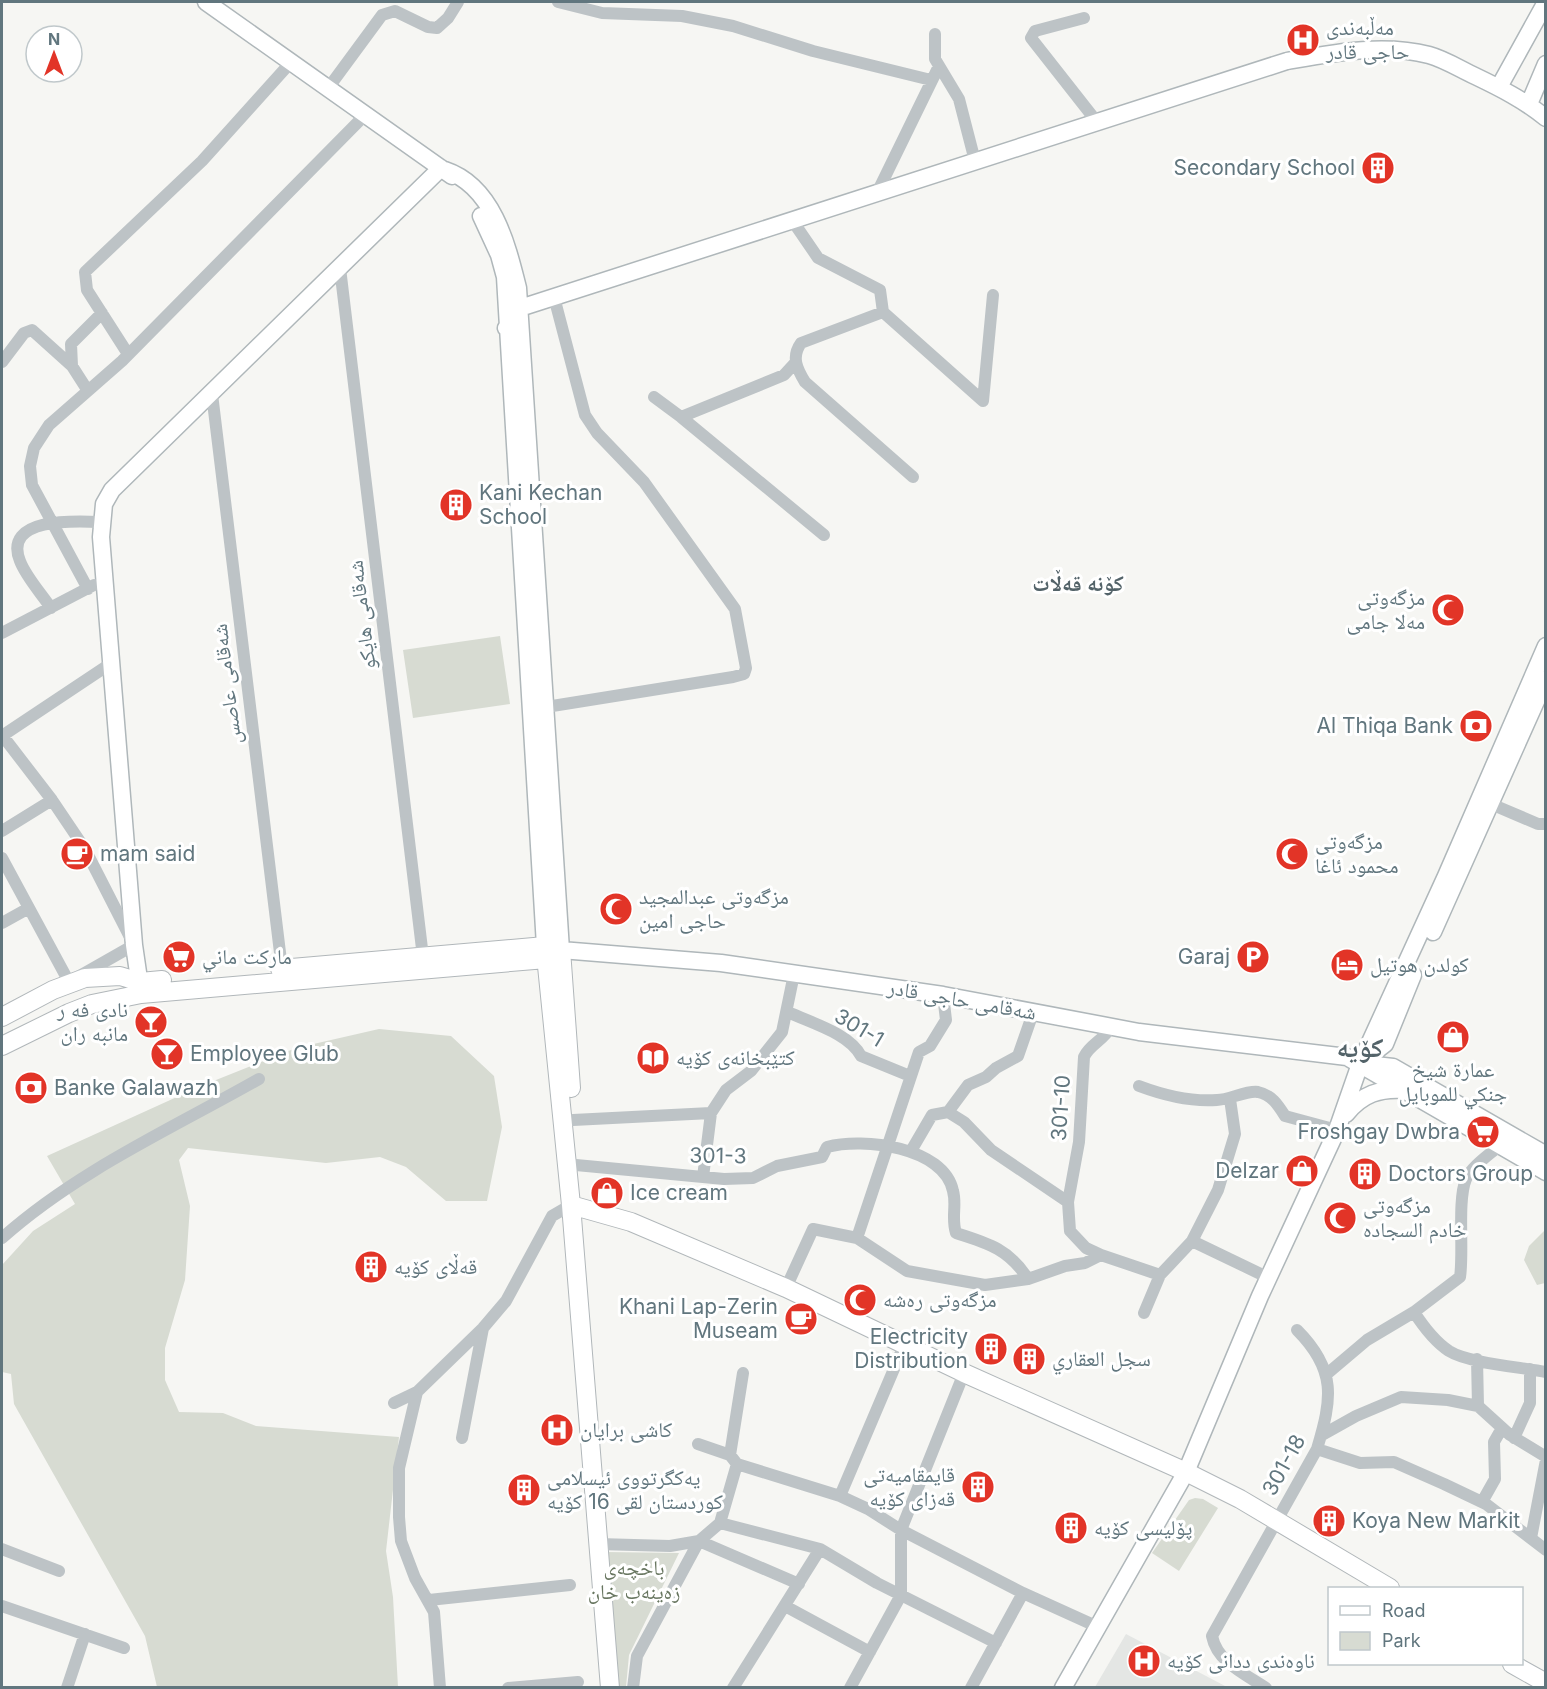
<svg xmlns="http://www.w3.org/2000/svg" width="1547" height="1689" font-family="Inter,'Noto Naskh Arabic',sans-serif">
<style>
.built{fill:#e4e6e4}
.green{fill:#d7dbd2}
.lines{fill:none;stroke-linecap:round;stroke-linejoin:round}
.secondary-casing{stroke:#afb7ba;stroke-width:19}
.primary-casing{stroke:#b1b7ba;stroke-width:20}
.street{stroke:#bdc3c6;stroke-width:12}
.secondary{stroke:#fff;stroke-width:16}
.primary{stroke:#fff;stroke-width:18}
.labels{text-anchor:middle;stroke-width:6;stroke-linejoin:round;paint-order:stroke}
.poi-label{font-size:21px;fill:#61767e;stroke:#fff;text-anchor:start}
.street-label{font-size:21px;fill:#61767e;stroke:#fff}
.park-label{font-size:21px;fill:#687660;stroke:#fff}
.neighbourhood-label{font-size:22px;font-weight:bold;fill:#536369;stroke:#fff}
.district-label{font-size:27px;font-weight:bold;fill:#536369;stroke:#fff}
</style>
<rect width="100%" height="100%" fill="#f6f6f3"/>
<path class="built" d="M1126,1634L1227,1687H1095Z"/>
<path class="green" d="M500,636L510,704L413,718L403,650Z
M379,1029L451,1036L494,1076L502,1127L487,1201H446L406,1167L380,1157L326,1163L188,1148L179,1160L190,1206L185,1280L165,1348V1380L179,1412L223,1413L256,1426L399,1437L386,1551L393,1597L398,1687H157L145,1636L14,1404L11,1374L2,1372V1265L33,1231L75,1204L47,1156L201,1086L296,1048Z
M1545,1230V1283L1537,1285L1524,1260L1529,1246Z
M1195,1498L1203,1499L1218,1508L1179,1571L1152,1553L1189,1500Z
M605,1552L679,1553L629,1655L626,1687H613Z"/>
<g class="lines">
<defs>
<path id="secondary" d="M206,2L452,176
M1499,87L1546,2
M1529,104L1546,64
M445,170C493,186 507,244 518,288L561,950L721,963L943,995L1139,1032L1347,1057L1546,1172
M481,216L499,255L505,277L545,946
M506,328L520,308L1287,61C1333,53 1383,43 1429,55C1444,59 1460,69 1475,76C1500,88 1524,100 1546,118
M1433,932L1546,679
M141,993L134,945L101,537L104,504L112,490L441,168
M1363,1061L1385,1044L1413,975
M1366,1064L1393,1067L1546,1155
M1346,1114C1362,1094 1380,1088 1405,1090
M1063,1688L1186,1472L1260,1296L1337,1130L1360,1064L1446,876L1546,646"/>
<path id="primary" d="M545,946L571,1205L610,1688
M561,950L571,1088
M280,969L545,946L557,948
M2,1017L53,990L85,978L120,976L140,982L162,980
M2,1046L69,1013L92,1004L141,994L546,959L561,950
M571,1205L631,1222L786,1288L964,1373L1186,1472L1240,1499L1390,1588
M1512,1664L1546,1683"/>
</defs>
<use href="#secondary" class="secondary-casing"/>
<use href="#primary" class="primary-casing"/>
<path class="street" d="M558,2L602,13L682,16L733,26L813,51L931,80
M1084,18L1035,31L1031,38L1097,122
M935,34V59L959,99L975,161
M329,87L382,15L395,11L428,27L437,28L448,18L458,2
M877,193L939,66
M792,220L818,258L880,290L883,312L983,401L993,295
M340,268L423,957
M883,312L801,343C791,357 797,369 805,382L913,477
M128,354L87,290L85,272L202,161L292,61
M2,362L24,333L32,330L72,366L88,391
M795,363L784,375L681,417L824,535
M72,366L71,344L102,313
M212,394L282,969
M654,397L681,417
M88,589L32,485L30,466L34,448L49,425L122,361L365,115
M51,608C41,593 26,577 20,561C2,516 79,521 101,522
M2,633L94,585
M546,707L733,677L744,674L746,668L735,609L644,482L597,433L585,415L554,297
M2,735L52,800
M2,736L110,664
M1491,804L1538,824H1546
M2,831L52,800L85,849L134,945L69,982L29,908L2,923
M2,858L29,908
M788,1012C811,1023 849,1033 861,1056L910,1076
M1139,1086C1163,1095 1191,1102 1217,1100C1229,1100 1247,1090 1258,1092C1272,1095 1278,1105 1285,1116L1337,1130
M948,1112L968,1085L986,1077L996,1068L1018,1056L1033,1013
M573,1120L711,1113
M911,1151L932,1115L948,1112L964,1122L991,1150L1068,1202
M576,1165L724,1179L753,1178L777,1166L822,1157L827,1147C863,1137 944,1147 953,1191C957,1205 951,1218 956,1233C988,1243 1009,1249 1028,1279
M703,1177L711,1113L726,1090L751,1071L782,1032L794,974
M2,1238C77,1171 171,1129 259,1079
M857,1238L907,1271L985,1285L1028,1279L1065,1266L1085,1263L1101,1255L1160,1275
M1192,1241L1269,1278
M1101,1255L1086,1248L1070,1231L1068,1202L1079,1142L1084,1057C1090,1044 1103,1041 1110,1028
M786,1288L813,1229L857,1238L919,1052L930,1046L946,1020L943,995
M1414,1312C1423,1326 1434,1341 1449,1351C1468,1363 1521,1367 1546,1372
M1144,1313L1160,1275L1192,1241L1218,1190L1235,1134L1230,1099
M1477,1359L1478,1406
M1328,1373L1367,1340L1414,1312L1460,1277C1464,1252 1457,1201 1466,1179C1472,1166 1489,1155 1499,1146
M417,1392L399,1468V1517L401,1541L415,1578L434,1612L440,1688
M394,1403L417,1392L483,1328L506,1301L552,1216L571,1205
M1322,1435L1356,1416L1401,1397L1448,1400L1478,1406L1510,1435L1546,1457
M462,1438L483,1328
M1514,1438L1530,1403V1369
M698,1444L730,1455L737,1464L840,1496L868,1509L901,1530L1023,1593L1098,1627
M1317,1449L1360,1463L1394,1462L1444,1484L1486,1504L1546,1550
M730,1455L743,1373
M840,1496L905,1343
M1482,1502L1495,1479L1494,1442L1502,1428
M720,1523L820,1549L877,1583L996,1643
M1531,1538L1546,1460
M598,1544L670,1546L699,1541L799,1584
M2,1549L59,1571
M429,1600L570,1585
M2,1606L124,1648
M785,1606L870,1652
M67,1688L85,1634
M508,1688L578,1682
M633,1688L637,1656L699,1541L720,1523L737,1464
M733,1688L820,1549
M850,1688L901,1595V1530L964,1373
M971,1688L1023,1593
M1266,1688C1245,1674 1217,1662 1212,1636L1317,1449C1332,1399 1337,1370 1297,1330"/>
<use href="#secondary" class="secondary"/>
<use href="#primary" class="primary"/>
</g>
<defs>
<symbol id="hospital-disc" viewBox="-11 -11 22 22"><circle r="9.5" fill="#e23427" stroke="#fff"/><path d="M-5-5h3v3.5h4V-5h3V5h-3V1.5h-4V5h-3Z" fill="#fff"/></symbol>
<symbol id="building-disc" viewBox="-11 -11 22 22"><circle r="9.5" fill="#e23427" stroke="#fff"/><path d="M-4-6H4V6H1V3H-1V6H-4ZM-2.5-4.3h1.7v1.8h-1.7ZM.8-4.3h1.7v1.8H.8ZM-2.5-1h1.7V.8h-1.7ZM.8-1h1.7V.8H.8Z" fill="#fff"/></symbol>
<symbol id="mosque-disc" viewBox="-11 -11 22 22"><circle r="9.5" fill="#e23427" stroke="#fff"/><path d="M3.5-4.9A6 6 0 1 0 3.5 4.9A5 5 0 1 1 3.5-4.9Z" fill="#fff"/></symbol>
<symbol id="bank-disc" viewBox="-11 -11 22 22"><circle r="9.5" fill="#e23427" stroke="#fff"/><path d="M-6-4H6V4H-6ZM0-2.3a2.3 2.3 0 1 0 0 4.6a2.3 2.3 0 1 0 0-4.6Z" fill="#fff"/></symbol>
<symbol id="cafe-disc" viewBox="-11 -11 22 22"><circle r="9.5" fill="#e23427" stroke="#fff"/><path d="M-5.5-4.5H6V0H3Q3 3.5 0 3.5H-2.5Q-5.5 3.5-5.5 0ZM3-3.2v2h1.7v-2ZM-6 4.5H4V6H-6Z" fill="#fff"/></symbol>
<symbol id="supermarket-disc" viewBox="-11 -11 22 22"><circle r="9.5" fill="#e23427" stroke="#fff"/><path d="M-6-5.5h2.5l.6 2H6L4.5 2H-2.5L-4.4-4H-6ZM-1.5 3.2a1.3 1.3 0 1 0 .1 0ZM3 3.2a1.3 1.3 0 1 0 .1 0Z" fill="#fff"/></symbol>
<symbol id="parking-disc" viewBox="-11 -11 22 22"><circle r="9.5" fill="#e23427" stroke="#fff"/><path d="M-3.5-5.5H1a3.5 3.5 0 0 1 0 7H-1V5.5H-3.5ZM-1-3.4V-.6H.8a1.4 1.4 0 0 0 0-2.8Z" fill="#fff"/></symbol>
<symbol id="hotel-disc" viewBox="-11 -11 22 22"><circle r="9.5" fill="#e23427" stroke="#fff"/><path d="M-6-4.5h1.5V1H6V5H4.5V3h-9V5H-6ZM-4 0a1.8 1.8 0 1 1 3.6 0ZM.5 0V-2.5h3Q6-2.5 6 0Z" fill="#fff"/></symbol>
<symbol id="bar-disc" viewBox="-11 -11 22 22"><circle r="9.5" fill="#e23427" stroke="#fff"/><path d="M-6-5H6L.8 .8V4.5H3.5V6h-7V4.5H-.8V.8Z" fill="#fff"/></symbol>
<symbol id="shop-disc" viewBox="-11 -11 22 22"><circle r="9.5" fill="#e23427" stroke="#fff"/><path d="M-5-2.5h2.3a2.7 3.5 0 0 1 5.4 0H5L5.5 6h-11ZM-1.5-2.5h3a1.5 2.3 0 0 0-3 0Z" fill="#fff"/></symbol>
<symbol id="library-disc" viewBox="-11 -11 22 22"><circle r="9.5" fill="#e23427" stroke="#fff"/><path d="M-6-4Q-3-5.5-.7-3.5V5Q-3 3-6 4ZM6-4Q3-5.5 .7-3.5V5Q3 3 6 4Z" fill="#fff"/></symbol>
</defs>
<g fill-rule="evenodd">
<use href="#hospital-disc" x="1284" y="21" width="38" height="38"/>
<use href="#building-disc" x="1359" y="149" width="38" height="38"/>
<use href="#building-disc" x="437" y="486" width="38" height="38"/>
<use href="#mosque-disc" x="1429" y="591" width="38" height="38"/>
<use href="#bank-disc" x="1457" y="707" width="38" height="38"/>
<use href="#cafe-disc" x="58" y="835" width="38" height="38"/>
<use href="#mosque-disc" x="1273" y="835" width="38" height="38"/>
<use href="#mosque-disc" x="597" y="890" width="38" height="38"/>
<use href="#supermarket-disc" x="160" y="938" width="38" height="38"/>
<use href="#parking-disc" x="1234" y="938" width="38" height="38"/>
<use href="#hotel-disc" x="1328" y="946" width="38" height="38"/>
<use href="#bar-disc" x="132" y="1003" width="38" height="38"/>
<use href="#shop-disc" x="1434" y="1018" width="38" height="38"/>
<use href="#bar-disc" x="148" y="1035" width="38" height="38"/>
<use href="#library-disc" x="634" y="1039" width="38" height="38"/>
<use href="#bank-disc" x="12" y="1069" width="38" height="38"/>
<use href="#supermarket-disc" x="1464" y="1113" width="38" height="38"/>
<use href="#shop-disc" x="1283" y="1152" width="38" height="38"/>
<use href="#building-disc" x="1346" y="1155" width="38" height="38"/>
<use href="#shop-disc" x="588" y="1174" width="38" height="38"/>
<use href="#mosque-disc" x="1321" y="1199" width="38" height="38"/>
<use href="#building-disc" x="352" y="1248" width="38" height="38"/>
<use href="#mosque-disc" x="841" y="1281" width="38" height="38"/>
<use href="#cafe-disc" x="782" y="1300" width="38" height="38"/>
<use href="#building-disc" x="972" y="1330" width="38" height="38"/>
<use href="#building-disc" x="1010" y="1340" width="38" height="38"/>
<use href="#hospital-disc" x="538" y="1411" width="38" height="38"/>
<use href="#building-disc" x="959" y="1468" width="38" height="38"/>
<use href="#building-disc" x="505" y="1471" width="38" height="38"/>
<use href="#building-disc" x="1310" y="1502" width="38" height="38"/>
<use href="#building-disc" x="1052" y="1509" width="38" height="38"/>
<use href="#hospital-disc" x="1125" y="1642" width="38" height="38"/>
</g>
<g class="labels">
<g class="poi-label">
<text x="1326" y="35">مەڵبەندی<tspan x="1326" dy="24">حاجی قادر</tspan></text>
<text x="1355" y="175" text-anchor="end">Secondary School</text>
<text x="479" y="500">Kani Kechan<tspan x="479" dy="24">School</tspan></text>
<text x="1425" y="605" text-anchor="end">مزگه‌وتی<tspan x="1425" dy="24">مه‌لا جامی</tspan></text>
<text x="1453" y="733" text-anchor="end">Al Thiqa Bank</text>
<text x="1315" y="849">مزگه‌وتی<tspan x="1315" dy="24">محمود ئاغا</tspan></text>
<text x="100" y="861">mam said</text>
<text x="639" y="904">مزگه‌وتی عبدالمجید<tspan x="639" dy="24">حاجی امین</tspan></text>
<text x="202" y="964">مارکت ماني</text>
<text x="1230" y="964" text-anchor="end">Garaj</text>
<text x="1370" y="972">كولدن هوتيل</text>
<text x="128" y="1017" text-anchor="end">نادی فه ر<tspan x="128" dy="24">مانبه ران</tspan></text>
<text x="190" y="1061">Employee Glub</text>
<text x="676" y="1065">كتێبخانه‌ی كۆیه‌</text>
<text x="1453" y="1077" text-anchor="middle">عمارة شيخ<tspan x="1453" dy="24">جنكي للموبايل</tspan></text>
<text x="54" y="1095">Banke Galawazh</text>
<text x="1460" y="1139" text-anchor="end">Froshgay Dwbra</text>
<text x="1279" y="1178" text-anchor="end">Delzar</text>
<text x="1388" y="1181">Doctors Group</text>
<text x="630" y="1200">Ice cream</text>
<text x="1363" y="1213">مزگه‌وتی<tspan x="1363" dy="24">خادم السجاده</tspan></text>
<text x="394" y="1274">قەڵای کۆیە</text>
<text x="883" y="1307">مزگەوتی رەشە</text>
<text x="778" y="1314" text-anchor="end">Khani Lap-Zerin<tspan x="778" dy="24">Museam</tspan></text>
<text x="968" y="1344" text-anchor="end">Electricity<tspan x="968" dy="24">Distribution</tspan></text>
<text x="1052" y="1366">سجل العقاري</text>
<text x="580" y="1437">كاشی برایان</text>
<text x="955" y="1482" text-anchor="end">قایمقامیه‌تی<tspan x="955" dy="24">قه‌زای كۆیه‌</tspan></text>
<text x="547" y="1485">يه‌كگرتووی ئیسلامی<tspan x="547" dy="24">كوردستان لقی 16 كۆیه‌</tspan></text>
<text x="1352" y="1528">Koya New Markit</text>
<text x="1094" y="1535">پۆلیسی كۆیه‌</text>
<text x="1167" y="1668">ناوەندی ددانی کۆیە</text>
</g>
<g class="street-label">
<text transform="translate(362 615) rotate(-97)" y="7">شه‌قامی هایكو</text>
<text transform="translate(227 684) rotate(-97)" y="7">شه‌قامی عاصس</text>
<text transform="translate(962 1000) rotate(10)" y="7">شەقامی حاجی قادر</text>
<text transform="translate(859 1028) rotate(31)" y="7">301-1</text>
<text transform="translate(1061 1108) rotate(-86)" y="7">301-10</text>
<text transform="translate(718 1156) rotate(1)" y="7">301-3</text>
<text transform="translate(1284 1465) rotate(-61)" y="7">301-18</text>
</g>
<g class="park-label">
<text x="634" y="1575">باخچه‌ی<tspan x="634" dy="24">زه‌ینه‌ب خان</tspan></text>
</g>
<g class="neighbourhood-label">
<text x="1078" y="591">کۆنە قەڵات</text>
</g>
<g class="district-label">
<text x="1360" y="1057">کۆیە</text>
</g>
</g>
<rect width="1547" height="1689" fill="none" stroke="#61767e" stroke-width="6"/>
<rect x="1328" y="1587" width="195" height="78" fill="#ffffff" stroke="#c0c8cb" stroke-width="1.5"/>
<rect x="1340" y="1606" width="30" height="9" fill="#ffffff" stroke="#c0c8cb" stroke-width="1.5"/>
<text x="1382" y="1617" font-size="18" fill="#61767e">Road</text>
<rect x="1340" y="1632" width="30" height="18" fill="#d7dbd2" stroke="#c0c8cb" stroke-width="1.5"/>
<text x="1382" y="1647" font-size="18" fill="#61767e">Park</text>
<g transform="translate(54 54)"><circle r="28" fill="#ffffff" stroke="#c0c8cb" stroke-width="1.5"/>
<path d="M0-4.5L10 22L0 15L-10 22Z" fill="#e23427"/>
<text y="-9" font-size="16" font-weight="bold" text-anchor="middle" fill="#61767e">N</text>
</g>
</svg>
